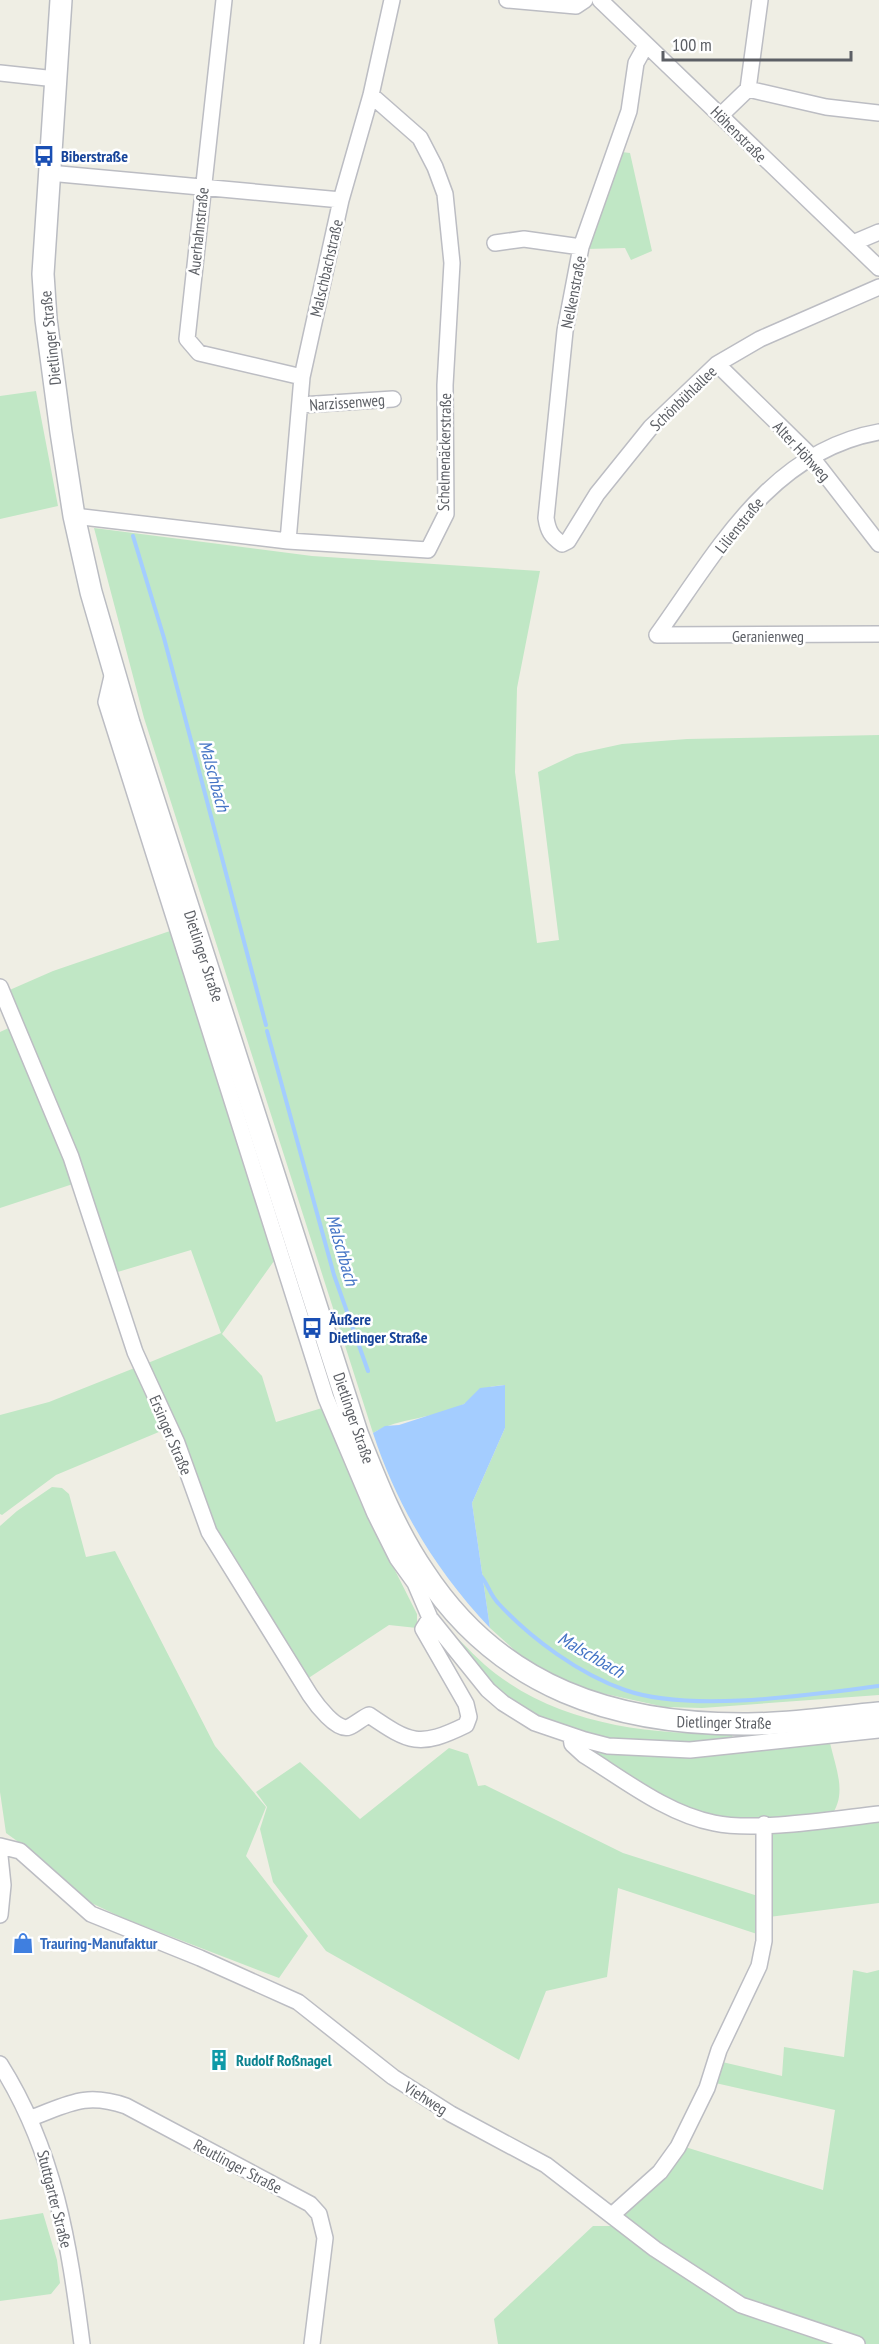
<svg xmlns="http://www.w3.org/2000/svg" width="879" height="2344" font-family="'PT Sans Narrow',sans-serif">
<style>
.green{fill:#c0e7c5}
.water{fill:#a4cdff}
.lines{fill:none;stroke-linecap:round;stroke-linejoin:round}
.stream{stroke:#a4cdff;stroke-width:4}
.street-casing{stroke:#bcbdc3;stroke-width:18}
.secondary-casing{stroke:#babcc2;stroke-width:24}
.street{stroke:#fff;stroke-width:15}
.secondary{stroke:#fff;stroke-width:21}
.labels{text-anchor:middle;stroke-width:5;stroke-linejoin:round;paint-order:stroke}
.street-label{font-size:16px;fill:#5c5f65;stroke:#fff}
.transit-label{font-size:16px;font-weight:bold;fill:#164399;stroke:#fff;text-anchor:start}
.shop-label{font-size:16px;font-weight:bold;fill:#366cbe;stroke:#fff;text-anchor:start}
.culture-label{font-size:16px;font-weight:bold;fill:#0d838f;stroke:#fff;text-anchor:start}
.water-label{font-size:18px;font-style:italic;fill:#4474c5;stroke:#fff}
</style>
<rect width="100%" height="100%" fill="#efeee4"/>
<path class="green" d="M622,152L630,153L652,251L631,260L625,248L586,249Z
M36,391L58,506L0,519V396Z
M94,528L312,556L540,571L517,688L515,772L537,943L559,940L538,772L576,754L622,744L687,739L879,735V1695L702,1708L665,1707L592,1691L554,1678L531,1665L490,1628L472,1503L505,1428V1385C475,1387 485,1392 464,1404C436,1419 399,1417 373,1433L144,718Z
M170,931L274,1261L222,1334L262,1376L276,1422L322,1408L360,1501L417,1614V1628L389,1625L304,1681L212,1529L143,1365L221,1333L191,1250L111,1274L5,992L53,971Z
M13,1026L76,1183L0,1208V1032Z
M137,1367L166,1429L56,1475L2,1515L0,1514V1415L49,1402Z
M52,1487L62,1488L69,1494L86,1557L115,1551L215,1746L266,1807L246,1856L308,1936L279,1978L123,1918L87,1901L62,1887L24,1846L6,1833L0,1792V1526L17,1511Z
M449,1630C465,1645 480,1662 496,1674C565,1726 649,1734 732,1734L733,1741L667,1746L609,1741L542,1721L491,1686Z
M823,1739L830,1743C836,1769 848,1795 830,1817L767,1821L749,1817L715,1820L664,1799L582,1745L618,1754Z
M449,1748L468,1754L478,1786L485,1785L623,1853L761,1897L760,1935L618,1888L607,1977L546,1991L519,2060L326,1951L273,1882L260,1829L267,1807L256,1792L300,1762L360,1819Z
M879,1818V1903L769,1917L768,1838L772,1829Z
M853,1970L867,1973L879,1970V2344H498L494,2319L593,2226H614L661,2179L682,2146L823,2190L835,2110L711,2082L718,2061L782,2076L784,2047L844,2057Z
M43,2213L57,2260L60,2283L51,2294L0,2301V2220Z"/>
<path class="water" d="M505,1385V1428L472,1503L490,1628C437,1572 397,1507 373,1433L385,1426L399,1425L464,1404L480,1388Z"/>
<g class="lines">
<path class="stream" d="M133,536L164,638L266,1025
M267,1031L334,1275L368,1371
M481,1576C488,1584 490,1595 498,1603C530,1638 579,1674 625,1690C690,1713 809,1695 879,1686"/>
<defs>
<path id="street" d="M224,0L187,339L199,353L302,377
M507,0L576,6L585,0
M600,0L879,268
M646,45L636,63L629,111L581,247L565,331L546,518C548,531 551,536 562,544L568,541L597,494L651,427L717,364L760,339L879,287
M0,73L56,79
M748,89L760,0
M721,115L748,89L826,107L879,113
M49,173L341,200
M495,243L524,239L581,247
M853,243L879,232
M717,364L810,455L879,544
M301,405L393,399
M74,516L288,541L428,550L446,514L445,385L452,263L445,194L435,167L420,138L371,95
M288,541L302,377L341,200L371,95L392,0
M657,635C716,553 770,451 879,432
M657,635L879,634
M113,672L106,702L326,1398L375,1514L397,1558L415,1583L430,1618L488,1690L503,1703L535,1723L585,1740L608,1746L690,1750L879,1730
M0,987L71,1157L135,1352L177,1443L209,1532L310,1695C316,1704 337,1732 349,1727C356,1724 362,1718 369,1715C410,1743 419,1748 466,1725L469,1717L466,1704L423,1629L430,1618
M571,1737L572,1744L584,1755C623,1779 667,1814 714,1823C756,1832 834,1819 879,1814
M0,1846L20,1851L91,1914L200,1958L298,2002L393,2077L451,2114L546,2165L655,2249L741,2305L857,2344
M0,1856L3,1885L0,1915
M0,2064C55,2151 69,2243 82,2344
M31,2118C69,2104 85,2092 126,2106L310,2204L319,2214L325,2238L312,2344
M612,2215L660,2172L678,2147L707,2088L719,2050L759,1966L764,1941V1824"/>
<path id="secondary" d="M61,0L43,274L46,319L61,432L74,516L91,592L129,723L357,1433C376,1481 395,1530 424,1572C500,1688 615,1725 748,1724C792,1724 836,1717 879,1713"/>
</defs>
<use href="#street" class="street-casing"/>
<use href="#secondary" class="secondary-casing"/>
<use href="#street" class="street"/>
<use href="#secondary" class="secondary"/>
</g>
<defs>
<symbol id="bus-bare" viewBox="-9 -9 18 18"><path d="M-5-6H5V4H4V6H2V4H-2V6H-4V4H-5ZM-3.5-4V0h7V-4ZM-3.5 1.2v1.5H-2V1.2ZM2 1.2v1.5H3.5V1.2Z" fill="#1a4fb4" stroke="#fff" stroke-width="2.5" paint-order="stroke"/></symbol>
<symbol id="shop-bare" viewBox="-9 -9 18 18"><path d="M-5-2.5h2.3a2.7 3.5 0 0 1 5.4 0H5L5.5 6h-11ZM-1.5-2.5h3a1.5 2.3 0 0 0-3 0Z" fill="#3f7fe0" stroke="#fff" stroke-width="2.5" paint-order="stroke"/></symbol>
<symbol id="building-bare" viewBox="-9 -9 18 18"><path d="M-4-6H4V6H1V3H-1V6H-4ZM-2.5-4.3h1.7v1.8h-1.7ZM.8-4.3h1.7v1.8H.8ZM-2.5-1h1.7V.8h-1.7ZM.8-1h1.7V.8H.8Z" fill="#0f9aa8" stroke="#fff" stroke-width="2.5" paint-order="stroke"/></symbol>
</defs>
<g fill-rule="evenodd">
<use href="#bus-bare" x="29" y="141" width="30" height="30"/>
<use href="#bus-bare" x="297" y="1313" width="30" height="30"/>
<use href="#shop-bare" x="8" y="1928" width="30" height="30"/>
<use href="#building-bare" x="204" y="2045" width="30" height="30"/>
</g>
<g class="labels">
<g class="street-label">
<text transform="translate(739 134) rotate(45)" y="6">Höhenstraße</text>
<text transform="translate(198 231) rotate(-84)" y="6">Auerhahnstraße</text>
<text transform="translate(326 268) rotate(-77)" y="6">Malschbachstraße</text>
<text transform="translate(573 292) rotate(-79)" y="6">Nelkenstraße</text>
<text transform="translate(50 338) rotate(-96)" y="6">Dietlinger Straße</text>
<text transform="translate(683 398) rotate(-44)" y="6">Schönbühlallee</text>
<text transform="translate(347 402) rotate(-4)" y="6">Narzissenweg</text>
<text transform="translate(802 451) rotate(47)" y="6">Alter Höhweg</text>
<text transform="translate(444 452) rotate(-89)" y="6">Schelmenäckerstraße</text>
<text transform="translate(739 525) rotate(-51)" y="6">Lilienstraße</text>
<text x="768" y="642">Geranienweg</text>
<text transform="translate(204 956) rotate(72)" y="6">Dietlinger Straße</text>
<text transform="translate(354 1418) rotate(71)" y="6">Dietlinger Straße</text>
<text transform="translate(171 1435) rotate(67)" y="6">Ersinger Straße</text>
<text transform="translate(724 1722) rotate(1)" y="6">Dietlinger Straße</text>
<text transform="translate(426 2098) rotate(32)" y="6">Viehweg</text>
<text transform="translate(238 2166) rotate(28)" y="6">Reutlinger Straße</text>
<text transform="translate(55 2199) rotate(76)" y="6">Stuttgarter Straße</text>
</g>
<g class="transit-label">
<text x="61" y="162">Biberstraße</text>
<text x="329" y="1325">Äußere<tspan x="329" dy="18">Dietlinger Straße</tspan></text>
</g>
<g class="shop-label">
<text x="40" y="1949">Trauring-Manufaktur</text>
</g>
<g class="culture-label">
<text x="236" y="2066">Rudolf Roßnagel</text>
</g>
<g class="water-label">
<text transform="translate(214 776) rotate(75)" y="6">Malschbach</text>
<text transform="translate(342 1250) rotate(74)" y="6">Malschbach</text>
<text transform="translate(591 1655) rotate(30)" y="6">Malschbach</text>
</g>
</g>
<path d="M663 51v9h188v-9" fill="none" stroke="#5c5f65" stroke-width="3"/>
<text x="672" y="51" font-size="18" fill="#5c5f65" stroke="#ffffff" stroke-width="4.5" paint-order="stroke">100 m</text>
</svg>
